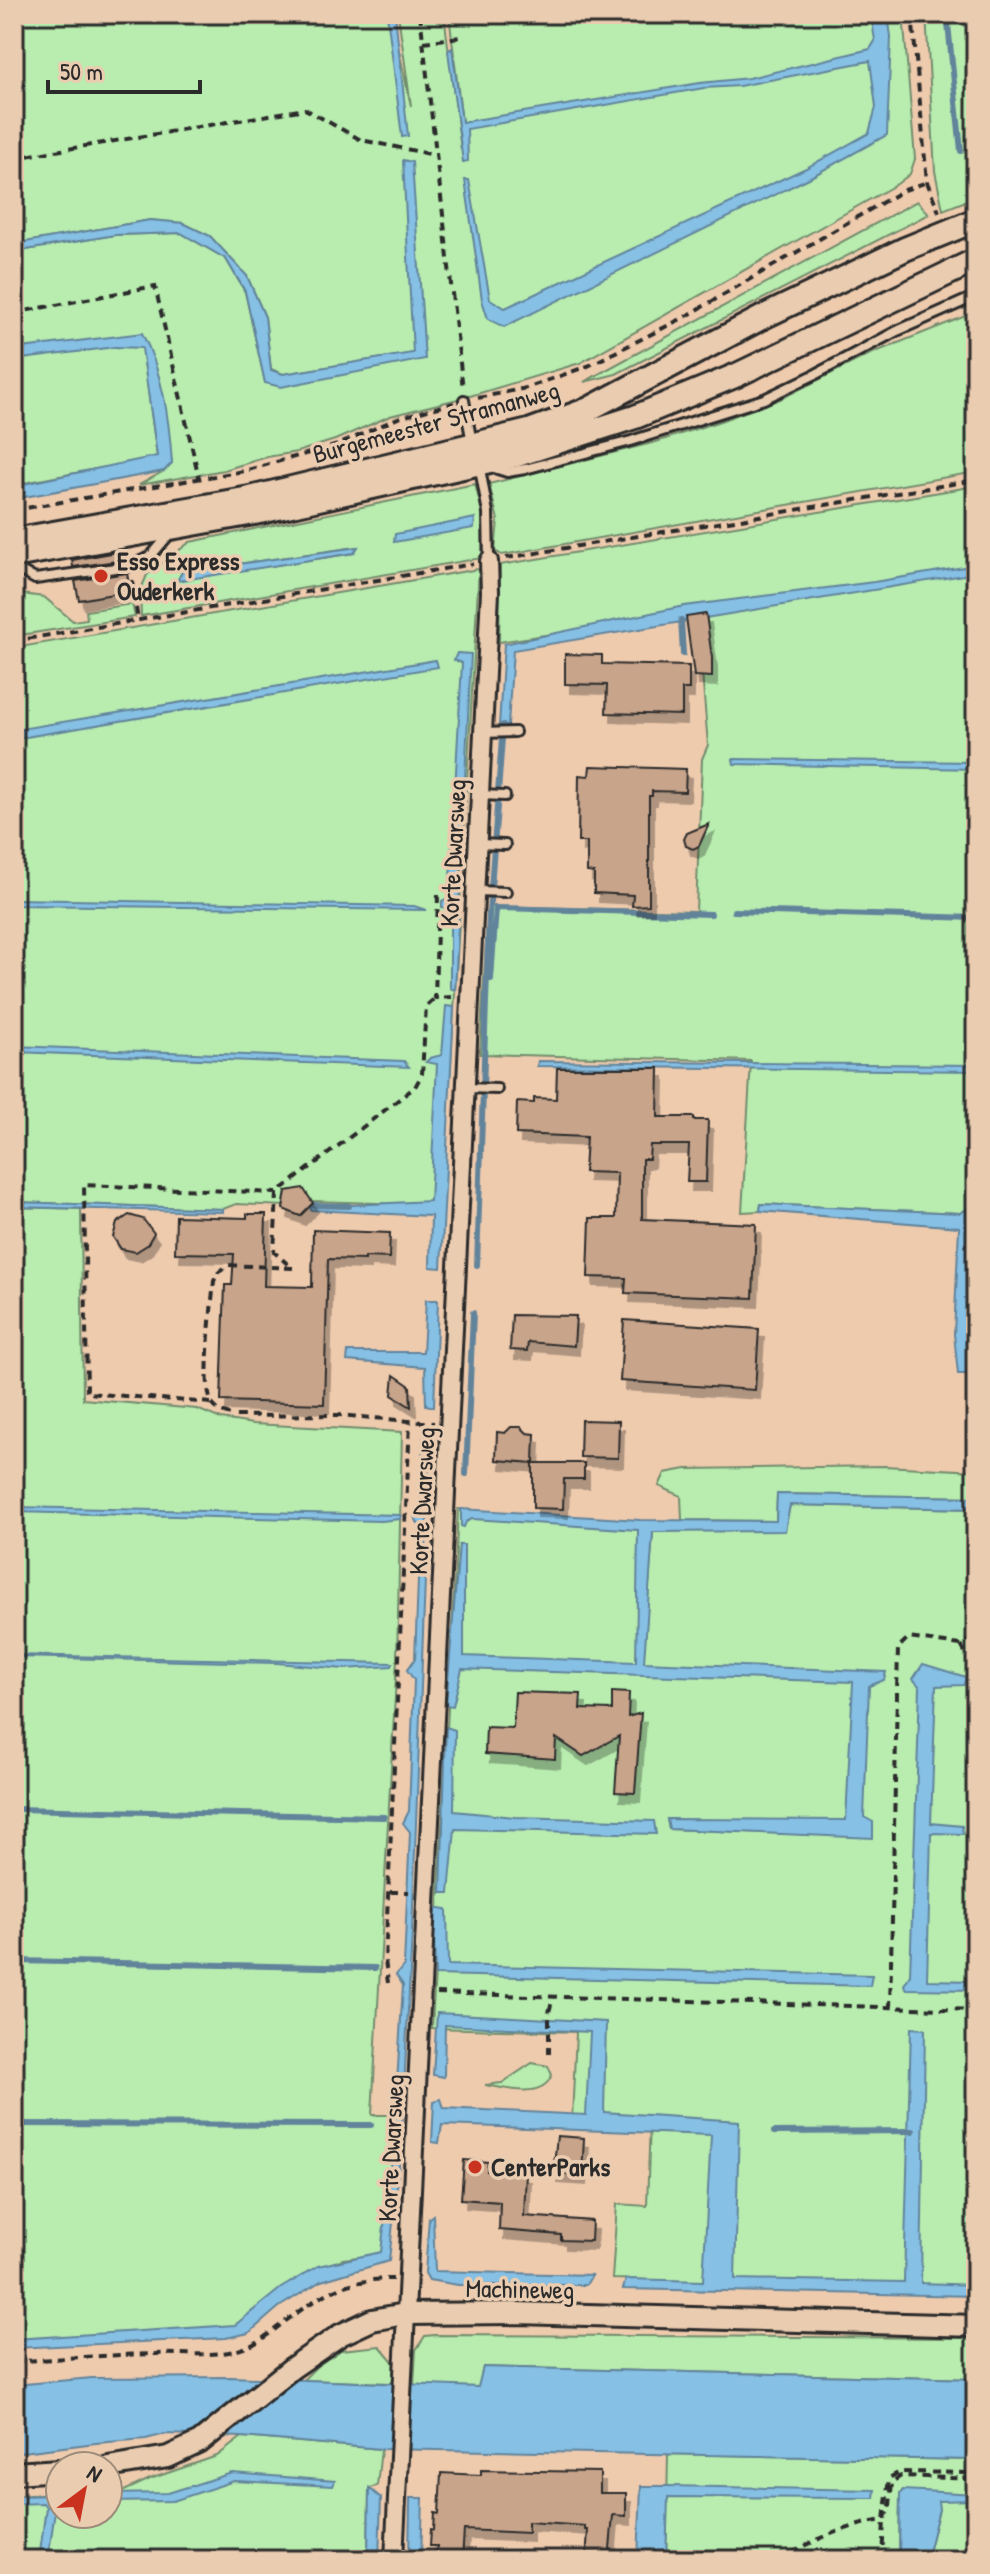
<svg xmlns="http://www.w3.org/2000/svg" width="990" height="2574" font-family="'Patrick Hand',sans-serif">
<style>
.green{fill:#b8edaf;stroke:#728c6d;stroke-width:2;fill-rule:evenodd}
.water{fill:#86c0e5;stroke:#62849b;stroke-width:2}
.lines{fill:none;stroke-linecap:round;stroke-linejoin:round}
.stream{stroke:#62849b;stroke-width:6}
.building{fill:#c8a48b;stroke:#2b2b2b;stroke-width:2;filter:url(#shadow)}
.service-casing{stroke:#2b2b2b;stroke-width:14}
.minor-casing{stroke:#2b2b2b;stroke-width:22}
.tertiary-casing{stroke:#2b2b2b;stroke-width:26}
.secondary-casing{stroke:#2b2b2b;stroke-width:28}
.path{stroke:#2b2b2b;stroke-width:4;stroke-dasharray:8 6;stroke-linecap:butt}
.service{stroke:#eaccb0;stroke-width:8}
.minor{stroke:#eaccb0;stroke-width:16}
.tertiary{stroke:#eaccb0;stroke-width:20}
.secondary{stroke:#eaccb0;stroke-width:22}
.poi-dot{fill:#c8321e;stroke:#eaccb0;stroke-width:3}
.labels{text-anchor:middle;stroke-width:7;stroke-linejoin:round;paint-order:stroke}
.street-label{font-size:26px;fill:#2b2b2b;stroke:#eaccb0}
.poi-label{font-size:26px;font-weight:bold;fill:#2b2b2b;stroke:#eaccb0;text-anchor:start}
</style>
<defs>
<filter id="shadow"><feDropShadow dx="5" dy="9" stdDeviation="0" flood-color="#0004"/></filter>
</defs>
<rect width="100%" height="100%" fill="#efcbae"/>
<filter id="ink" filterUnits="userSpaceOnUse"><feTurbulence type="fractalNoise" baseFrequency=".0125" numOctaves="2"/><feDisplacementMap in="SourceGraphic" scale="16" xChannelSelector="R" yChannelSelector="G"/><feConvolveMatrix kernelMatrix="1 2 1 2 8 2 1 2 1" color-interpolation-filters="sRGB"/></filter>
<g filter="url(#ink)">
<path class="green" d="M14,14H391L411,106L398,14H444L461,150L462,122L449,14H903L915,159L910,174L897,184L580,363L470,396L390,416L335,440L297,452L267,457L224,470L139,485L164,471L172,462L143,353L157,457L14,485V252L115,235L181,233L226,259L245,292L265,382L414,353L283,374L271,369L265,317L247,276L210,236L183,223L150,220L14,244Z
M926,14H976V197L943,210L935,171Z
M917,201L929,214L616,374L584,382Z
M973,313L976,320V472L502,555L495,551L498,520L489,484L656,442L720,421L780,399L868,355Z
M475,484L483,515L482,558L141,616L140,592L147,575L190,542ZM356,547L354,553L178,580L182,572Z
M976,486V1218L960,1213L761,1204L760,1211L742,1212L751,1061L480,1054L488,906L696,911L702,759L708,745L697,612L499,642L500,565Z
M479,569L443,1205L311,1201L310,1207L236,1204L223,1209L14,1202V648Z
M14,593L44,597L73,621L87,619L86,611L132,604L135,617L14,636Z
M14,1207L81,1209L83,1399L197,1409L221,1419L253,1424L402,1432L397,1659L372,2115H397L389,2253L343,2259L316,2269L237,2332L14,2339Z
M884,1466L976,1471V1497L777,1494L776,1521L682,1520L681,1496L659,1486L665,1473L686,1469Z
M790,1505L976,1509V2289L612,2279L617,2204L647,2206L650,2121L572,2119L576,2032L432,2028L458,1509L638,1530L644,1652L653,1532L785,1528ZM667,1819L873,1837L669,1829Z
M532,2063L548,2066L552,2075C542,2100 505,2088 485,2085L502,2083Z
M435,2335L976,2338V2379L483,2367L479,2387L414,2386L416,2350L425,2336Z
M380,2346L396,2365L392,2383L303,2380L317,2366L341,2350Z
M242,2437L381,2449L377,2486L369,2488L368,2560H14V2496L60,2493V2514H108V2492H122L150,2479L217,2456Z
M668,2454L976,2460V2560H926L939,2509L903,2490L900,2494L899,2560H666Z
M407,2552L577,2556L576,2560H407Z"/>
<path class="water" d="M387,14H395L408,136L402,137Z
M871,14H888L891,37L887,135L809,178L504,327L488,319L482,300L465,180H469L490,299L505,308L806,168L869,133L876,107L870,61L739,86L704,88L467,129L468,161L463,162L448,51L452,48L462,122L700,83L749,78L870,49L875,41Z
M403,160L412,162L425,359L281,387L265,383L245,291L226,259L181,233L115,235L14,252V244L150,220L183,223L210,236L247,276L265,317L271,370L283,374L413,353Z
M142,333C163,373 169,418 172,463L164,471L14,499V486L157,456L142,348L115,347L14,360V349Z
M475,518L474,528L394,542L395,534Z
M358,547L354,553L177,581L182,572Z
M976,565V573L513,650L508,725L499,726L504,644L684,606L874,582Z
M457,653L471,654L455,990L450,988V910L442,907V901L449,898L462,663L454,660Z
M436,660L438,667L14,739V730Z
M733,759L976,762V769L734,764Z
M14,899L414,906L426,910L14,905Z
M446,1006L454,1007L441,1268L430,1267L431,1216L311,1210L310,1207L430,1201L437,1064L426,1062L430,1058L442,1055Z
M14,1046L404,1061L409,1067L14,1052Z
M538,1061L976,1065V1071L537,1066Z
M976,1131V1374H958L954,1334L959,1227L760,1211L761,1204L960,1213L973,1206Z
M14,1202L223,1209V1212L14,1207Z
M426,1300H438L434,1407L426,1405L425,1367L347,1361L348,1352H423Z
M423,1439L430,1443L412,1932L401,2146L389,2261L321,2281L279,2307L249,2333L226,2338L14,2348V2339L235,2325L281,2288L318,2266L381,2252L394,2139L391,2126L395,2116L403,1985L396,1975L404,1965L410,1832L403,1823L409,1811L414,1680L407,1670L415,1659L420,1527L414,1516L421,1505Z
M777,1494L976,1497V1509L790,1505L785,1531L653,1532L644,1662L886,1672L884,1680L869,1686L864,1817L873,1822V1838L669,1829L667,1819L846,1820L853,1682L462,1669L453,1706L446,1705L459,1545H464V1656L636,1662L638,1530L472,1519L466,1522L464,1527L461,1526V1509L640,1520L776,1521Z
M14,1507L401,1515L400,1519L381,1521L14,1512Z
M14,1655L393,1663L392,1666L344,1669L277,1663L14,1657Z
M923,1664L966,1677L964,1685L936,1686L931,1823L962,1826L963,1834L931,1833L927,1980L976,1981V1990L907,1989L904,1985L910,1975L920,1687L913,1679Z
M446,1727L455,1730L454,1811L515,1817L654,1821L656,1834L455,1829L449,1893H441Z
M433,1907L447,1909L448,1965L872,1975L870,1986L435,1975Z
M437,2013L606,2022L604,2112L739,2121L735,2279L904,2282L911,2028L925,2029L921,2283L976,2285V2296L623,2289L626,2279L703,2281L711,2135L442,2125L439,2143L432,2142L434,2101L441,2099L444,2108L586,2115L590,2032L445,2025L444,2077L433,2075Z
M433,2215L435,2271L592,2275L586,2285H458L429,2280L425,2273L429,2218Z
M483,2367L976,2379V2460L381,2449L242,2437L165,2434L146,2439L96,2443L14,2453V2385L92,2378L231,2377L478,2387Z
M232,2473L335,2481L333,2486L234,2481L173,2501L108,2502V2494L168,2493Z
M641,2486H668L875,2490L874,2498L668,2497L666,2560H638Z
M369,2488L381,2498L379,2560H368Z
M903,2490L976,2494V2500L938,2501L939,2509L926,2560H899L900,2494Z
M60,2495V2503H56L48,2560H39L46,2507L43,2503L14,2504V2496Z
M410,2498H423L421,2560H409Z"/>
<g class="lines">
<path class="stream" d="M947,14L961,151
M681,620L683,654
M734,911L976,918
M491,979L496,908L711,914
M309,1205L349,1206
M477,1265L489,915L503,725
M466,1474L473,1313
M14,1809L384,1817
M14,1961L375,1968
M14,2124L371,2125
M774,2132L913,2131"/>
</g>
<path class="building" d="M123,551L125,560L73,567L72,560Z
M127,573L130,591L79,600L75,581Z
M706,614L712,658V677L694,676L686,617Z
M565,654L602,655V664L689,666V689H682V715L606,713L607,685L565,684Z
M590,766L686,769L685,792L652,791V796H649V905L632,906L633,895L594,893V873L587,872V842H578L579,775L589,776Z
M709,824L699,846L693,849L686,846L684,839L687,833Z
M557,1068H659L658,1117H694V1120H708L706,1182H687L689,1145H650L649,1159H642V1219L756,1224L753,1298L625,1293L626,1278L588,1277L590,1218H616L617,1173L584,1172L586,1137L516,1134L517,1102L534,1103V1098L556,1099Z
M303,1188L313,1203L300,1216L283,1209L286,1191Z
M247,1214H266L264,1286L312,1287L313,1230L390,1233L389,1258L365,1257V1260L328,1259L324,1404L221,1401L225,1285H232L234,1254L175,1253L176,1216L247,1218Z
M129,1215L143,1219L154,1233L147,1245L136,1252L121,1249L113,1237L117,1223Z
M512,1315L576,1316L574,1346L528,1342L527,1351L510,1350Z
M624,1320L759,1329L755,1390L620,1381Z
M394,1375L410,1386L411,1407L392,1395Z
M581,1420L619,1421L618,1458L580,1457Z
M511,1427H521L527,1433L535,1434L534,1463H584V1479H564L563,1509L533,1508V1463L496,1460L497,1432L505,1433Z
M515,1692L581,1694L580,1709L612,1710V1692L629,1693L628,1717L641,1713L635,1793L615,1792L619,1736L583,1756L556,1738L555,1759L485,1754L486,1727L513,1728Z
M557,2136L584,2138L582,2176L553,2174Z
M464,2160L488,2162L487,2171L526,2173L524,2216L592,2221L591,2241L561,2240V2235L499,2230L500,2202L461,2199Z
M481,2470L600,2472V2493H626V2516L613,2515L609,2560H586L588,2530H585V2526L528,2522V2533L464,2530L462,2560H437V2546H430L431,2529L434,2530L435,2513L439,2514L441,2473L481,2475Z"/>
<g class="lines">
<defs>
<path id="service" d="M464,400L472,443
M479,463L488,513L489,561
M491,467L507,472L525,469L631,441L764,399L816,374L897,331L976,296
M14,567L35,579L130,566L150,557L169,535
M483,733L515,732
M480,795L505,796
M478,844L505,845
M476,891L506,892
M466,1088L497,1089"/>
<path id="minor" d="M394,2560L483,733L490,592L489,561"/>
<path id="tertiary" d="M108,2467L168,2457L200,2442L292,2368L340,2335L372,2320L405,2314L517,2313L976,2326
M14,2473L60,2470"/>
<path id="secondary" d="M14,540L250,498L529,431L589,409L765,316L905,249L976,220
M14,556L260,512L517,455L635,417L737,375L976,260"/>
</defs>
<use href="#service" class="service-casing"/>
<use href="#minor" class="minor-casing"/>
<use href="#tertiary" class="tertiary-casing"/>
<use href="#secondary" class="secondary-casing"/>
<path class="path" d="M420,14L463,389
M912,14L927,182L939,212
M423,42L461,37
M14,158L305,109L361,140L435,155
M14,313L155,286L199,478
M478,398L526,388L588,366L685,317L902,191L927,182
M14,510L244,471L338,445L398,418L454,403
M506,558L976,480
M132,580L138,621
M14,641L473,564
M438,895L435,998L453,997
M277,1193L274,1252L291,1267
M293,1268L228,1265L218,1273L214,1281C212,1303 201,1391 213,1405C219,1412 226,1414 234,1416L338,1415L434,1423
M211,1403L87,1393L84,1185L277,1193L415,1087L422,1074L426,1006L435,998
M961,1645L976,1673
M390,1892H409
M388,1983L385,1960L410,1422
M437,1993L976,2010
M890,2008L898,1648L908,1638L961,1645L976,1634
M549,2054V2012L553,1998
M14,2362C61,2358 108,2355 155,2354C184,2353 219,2358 247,2347C260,2342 271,2332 282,2324C320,2295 344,2279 393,2279
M781,2560C811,2540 848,2525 884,2520L890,2506L892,2482L901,2476L976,2479
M882,2560L884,2520L889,2478L900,2472L976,2473"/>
<use href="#service" class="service"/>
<use href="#minor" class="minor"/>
<use href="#tertiary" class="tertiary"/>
<use href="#secondary" class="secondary"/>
</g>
</g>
<g class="poi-dot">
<circle cx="101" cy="576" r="8"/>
<circle cx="475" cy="2167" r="8"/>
</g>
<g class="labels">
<g class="street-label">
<text transform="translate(436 422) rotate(-15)" y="9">Burgemeester Stramanweg</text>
<text transform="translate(453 853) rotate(-87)" y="9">Korte Dwarsweg</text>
<text transform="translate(422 1501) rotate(-87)" y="9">Korte Dwarsweg</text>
<text transform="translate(391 2148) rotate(-87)" y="9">Korte Dwarsweg</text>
<text transform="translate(520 2289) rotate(1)" y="9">Machineweg</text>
</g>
<g class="poi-label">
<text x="117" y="570">Esso Express<tspan x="117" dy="30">Ouderkerk</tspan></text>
<text x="491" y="2176">CenterParks</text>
</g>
</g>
<rect width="990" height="2574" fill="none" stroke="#eaccb0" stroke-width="48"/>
<rect x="24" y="24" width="942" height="2526" fill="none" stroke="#2b2b2b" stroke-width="3" filter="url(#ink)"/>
<g transform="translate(84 2490) rotate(32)"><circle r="38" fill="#eaccb0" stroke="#9e8c7b" stroke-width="2"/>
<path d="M0-6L14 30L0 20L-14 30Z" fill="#c8321e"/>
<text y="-12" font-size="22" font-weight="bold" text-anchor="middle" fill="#2b2b2b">N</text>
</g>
<path d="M48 80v12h152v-12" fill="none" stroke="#2b2b2b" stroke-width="4"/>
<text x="60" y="80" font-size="24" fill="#2b2b2b" stroke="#eaccb0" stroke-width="6" paint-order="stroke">50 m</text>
</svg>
